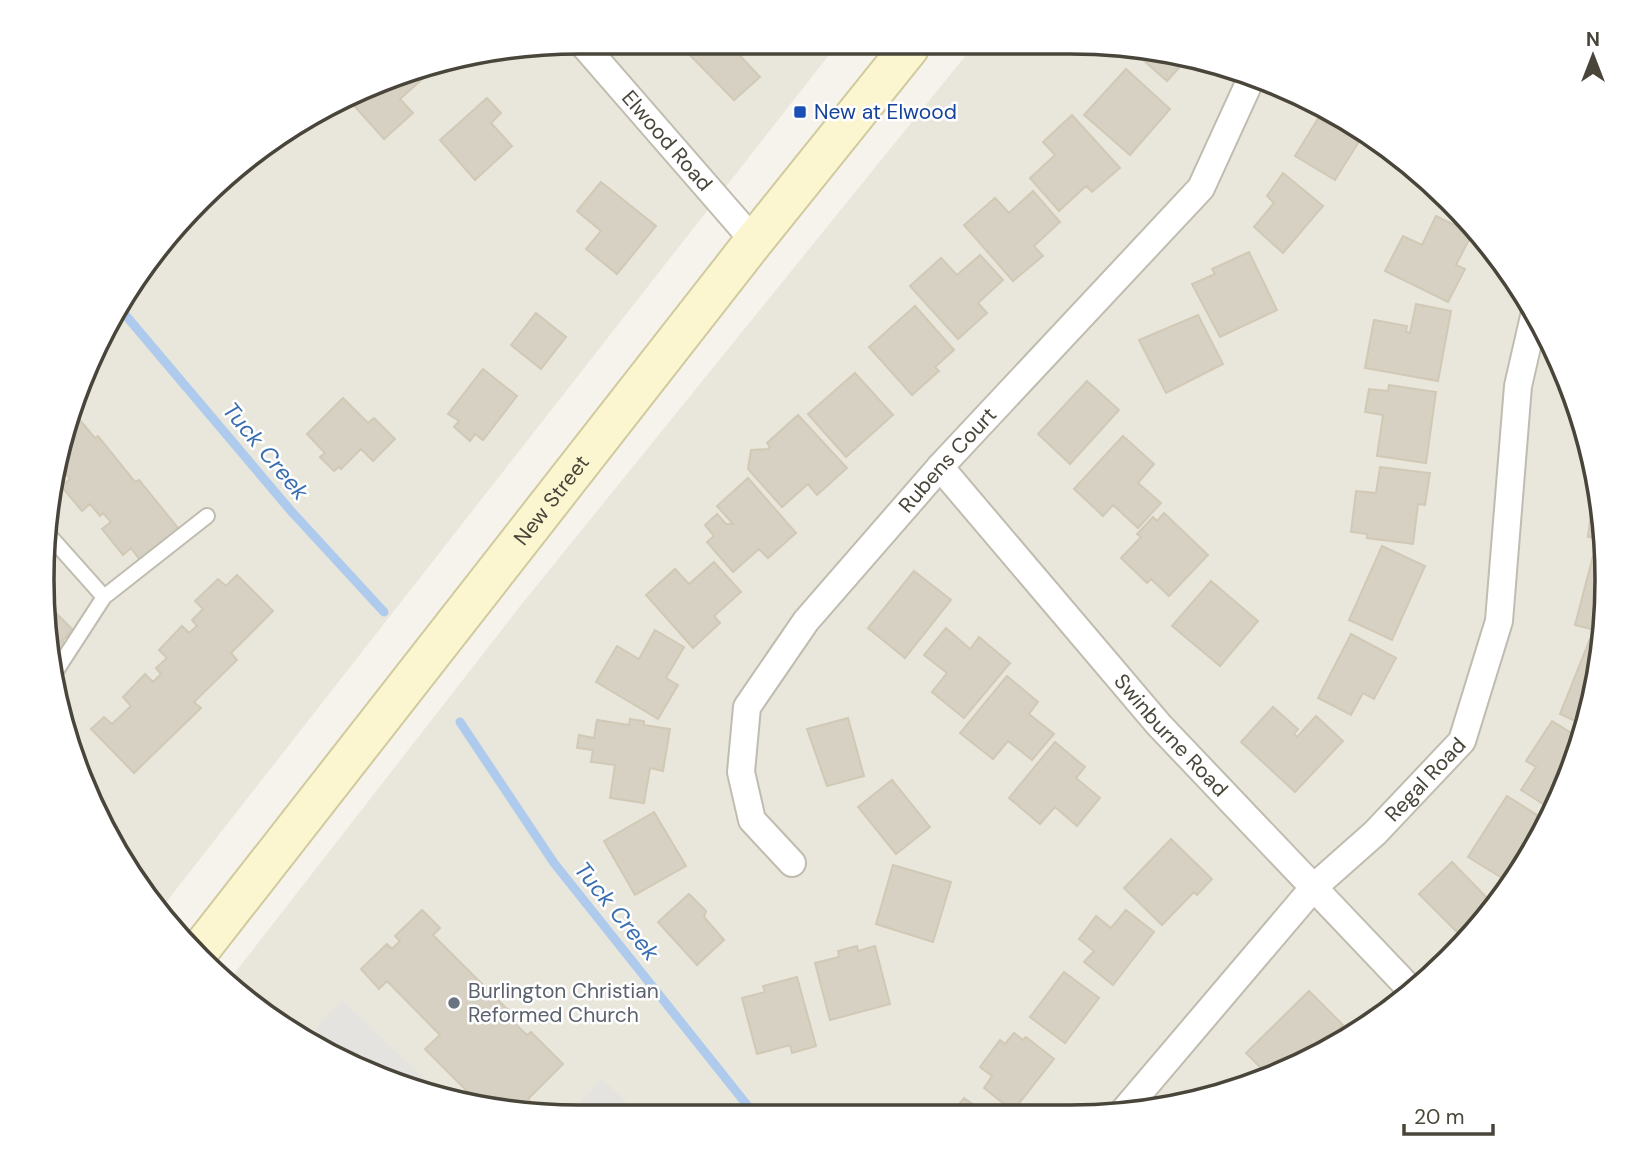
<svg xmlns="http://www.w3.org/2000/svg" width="1649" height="1159" font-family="'DM Sans',sans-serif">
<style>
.residential{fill:#e9e6db}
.parking{fill:#e4e3e0}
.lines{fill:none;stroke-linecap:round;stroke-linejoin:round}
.stream{stroke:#aecbed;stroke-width:9}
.building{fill:#d6d1c2;stroke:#d1c9b6;stroke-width:2}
.service-casing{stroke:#c0bcaf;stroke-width:18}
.minor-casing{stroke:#c0bcaf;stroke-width:30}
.secondary-casing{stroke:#d2ca9f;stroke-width:42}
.service{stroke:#fff;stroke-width:14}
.minor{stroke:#fff;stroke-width:26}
.secondary{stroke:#fbf6d0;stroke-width:38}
.transit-dot{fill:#1a4fb4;stroke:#fff;stroke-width:2.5}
.worship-dot{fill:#6b7280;stroke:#fff;stroke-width:2.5}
.labels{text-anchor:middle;stroke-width:5;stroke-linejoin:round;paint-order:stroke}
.transit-label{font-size:21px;fill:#164399;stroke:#fff;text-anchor:start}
.street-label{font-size:21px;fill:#49453a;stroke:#fff}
.worship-label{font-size:21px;fill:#5b616d;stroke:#fff;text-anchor:start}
.water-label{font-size:23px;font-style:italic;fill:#396fb0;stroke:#fff}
.rim{fill:none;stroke:#49453a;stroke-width:3.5}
</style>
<rect width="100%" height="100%" fill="#f5f3ec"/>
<path class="residential" d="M580,42L836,46L160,910L97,817L47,650V509L83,373L175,225L281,132L440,60Z
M971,49L1175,52L1339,114L1473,225L1535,310L1578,406L1602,509L1606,614L1589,718L1552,817L1496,906L1424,983L1307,1062L1140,1112L545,1116L441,1099L342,1062L253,1006L227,983L521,605Z"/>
<path class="parking" d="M342,1000L446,1100L353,1066L315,1029Z
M602,1079L640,1115L567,1116Z"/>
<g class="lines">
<path class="stream" d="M122,311L291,511L384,612
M460,722L554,863L755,1115"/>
</g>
<path class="building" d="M679,44L730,45L760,77L734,100Z
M1134,52H1175L1194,60L1189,65L1185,61L1167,81Z
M434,63L437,66L400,99L413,113L384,139L350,101Z
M1126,69L1170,109L1130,155L1084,115Z
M487,98L501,113L491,123L512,146L475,180L440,140Z
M1324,109L1339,114L1363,135L1335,180L1295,156Z
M1072,115L1120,168L1092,192L1086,186L1059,211L1030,178L1055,155L1043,142Z
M1283,173L1323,206L1283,253L1254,227L1274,203L1267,196Z
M601,182L656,226L617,274L586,249L601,231L577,211Z
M1033,191L1060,222L1034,246L1043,256L1013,281L964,225L995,198L1009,213Z
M1436,216L1472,234L1456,265L1465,269L1448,302L1385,271L1403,236L1422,245Z
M1249,252L1277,310L1220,337L1192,284L1215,274L1212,269Z
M980,255L1003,280L978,303L987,313L958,339L910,286L941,258L957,275Z
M1416,304L1451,311L1438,381L1365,368L1374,320L1407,326L1406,332L1410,333Z
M915,306L954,350L935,367L939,371L912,395L869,347Z
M536,313L566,337L541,369L511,345Z
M1198,315L1223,364L1166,393L1139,340Z
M483,369L517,396L483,440L475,434L470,441L454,427L459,421L448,414Z
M855,373L893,415L846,457L808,414Z
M1087,381L1119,410L1070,464L1038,434Z
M1389,385L1436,392L1426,463L1377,456L1383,415L1365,412L1369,389L1388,391Z
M343,398L368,423L374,418L395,439L373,461L361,449L341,469L339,467L334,471L320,457L325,453L307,434Z
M73,412L95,438L98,436L135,482L139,480L179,529L140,560L131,548L123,555L102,529L111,522L103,513L100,516L90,504L82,511L61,486L70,479L63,470L59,473L57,470Z
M798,415L847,468L817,495L808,484L782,507L748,469L751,450L768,449L770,447L767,443Z
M1123,436L1154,464L1138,483L1161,503L1138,528L1113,505L1103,516L1074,489Z
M1380,467L1430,473L1425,505L1418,504L1413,544L1367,538V534L1351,532L1356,491L1376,493Z
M748,478L796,533L768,558L759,549L733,572L707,542L714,536L705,525L717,514L726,524H733L717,506Z
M1600,497L1602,509L1603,539L1588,537L1592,505L1598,506Z
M1164,513L1208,555L1169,596L1151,579L1147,583L1121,558L1141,537L1137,534L1153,517L1157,521Z
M1382,546L1425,566L1392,640L1349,620Z
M1593,556L1604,559L1606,614L1603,632L1575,625Z
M714,562L741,592L714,616L720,623L693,648L646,595L675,569L689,584Z
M914,571L951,600L905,658L868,628Z
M237,575L273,611L231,653L237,660L194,702L201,708L134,773L91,729L104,717L112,724L131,706L123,697L145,674L153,682L161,674L156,668L167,658L159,650L182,626L189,633L197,626L192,620L203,609L195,601L218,579L226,586Z
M1211,581L1258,621L1220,666L1172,626Z
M47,604L73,630L62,641L70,649L57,662L47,650Z
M946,628L970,649L979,637L1010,663L964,718L932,692L947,673L924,655Z
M655,630L684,647L666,678L678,685L658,719L596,682L617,646L639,659Z
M1351,634L1396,658L1374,699L1363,693L1351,715L1318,698Z
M1590,639L1601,644L1586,726L1560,714Z
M1007,676L1038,702L1029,714L1054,734L1032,760L1008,741L993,759L960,733Z
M1273,707L1298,729L1294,734L1297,737L1316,716L1343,741L1295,792L1241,742Z
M848,718L864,776L827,786L807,729Z
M630,719L644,721V725L670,729L663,771L650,768L644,803L610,798L615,765L591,762L593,750L577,748L579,735L594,738L597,720L629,725Z
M1552,721L1581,739L1554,811L1521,790L1536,767L1526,761Z
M1055,742L1085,767L1076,778L1100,798L1077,826L1055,807L1040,824L1009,798Z
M892,780L930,827L896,854L858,807Z
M1507,796L1548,822L1521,866L1518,864L1507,881L1468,857Z
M654,812L686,866L635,895L604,841Z
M1171,839L1212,879L1197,895L1194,892L1162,925L1124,888Z
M1452,862L1496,907L1465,940L1419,894Z
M893,865L951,882L933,942L876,924Z
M689,894L706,911L704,917L724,940L697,965L658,922Z
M422,910L440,928L433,935L515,1017L512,1021L527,1035L531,1032L563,1064L528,1099L536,1107L530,1113L469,1103L473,1097L425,1049L440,1035L387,981L379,989L361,969L387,944L392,949L400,941L395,936Z
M1126,910L1154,932L1113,985L1084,962L1094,951L1079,939L1096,916L1111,928Z
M857,946L858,951L875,946L890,1004L830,1020L815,963L839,957L838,951Z
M1064,972L1099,998L1065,1043L1030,1017Z
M797,977L816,1046L792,1053L790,1045L757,1054L742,998L765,992L763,986Z
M1309,991L1343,1025L1307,1062L1267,1074L1246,1053Z
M1014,1033L1023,1040L1026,1037L1054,1059L1013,1111L984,1088L992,1076L980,1067L1000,1040L1005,1044Z
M964,1098L985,1113H952Z"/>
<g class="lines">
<defs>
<path id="service" d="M47,533L104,597
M54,674L104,597L207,516"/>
<g id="minor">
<path id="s1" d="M581,42L754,241"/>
<path id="s2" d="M940,467L1159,725L1412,991"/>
<path id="s3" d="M792,863L752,820L741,772L747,707L806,621L940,467L1201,188L1250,81"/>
<path id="s4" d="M1123,1112L1314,887L1375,833L1462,741L1499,621L1518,386L1535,312"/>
</g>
<g id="secondary">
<path id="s5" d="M197,954L754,241L909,48"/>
</g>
</defs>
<use href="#service" class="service-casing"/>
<use href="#minor" class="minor-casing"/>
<use href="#secondary" class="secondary-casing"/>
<use href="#service" class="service"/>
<use href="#minor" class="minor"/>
<use href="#secondary" class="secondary"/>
</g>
<rect class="transit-dot" x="793" y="105" width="14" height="14" rx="3.5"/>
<circle class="worship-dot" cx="454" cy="1003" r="7"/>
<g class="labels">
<g class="transit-label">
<text x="814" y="119">New at Elwood</text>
</g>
<g class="street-label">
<text dy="7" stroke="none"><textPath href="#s1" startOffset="131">Elwood Road</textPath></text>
<text dy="7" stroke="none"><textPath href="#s3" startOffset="492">Rubens Court</textPath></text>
<text dy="7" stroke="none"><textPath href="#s5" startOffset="576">New Street</textPath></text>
<text dy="7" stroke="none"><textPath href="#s2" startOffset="354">Swinburne Road</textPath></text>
<text dy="7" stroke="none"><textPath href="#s4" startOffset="450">Regal Road</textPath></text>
</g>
<g class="worship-label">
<text x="468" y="998">Burlington Christian<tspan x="468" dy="24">Reformed Church</tspan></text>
</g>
<g class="water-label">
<text transform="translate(266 451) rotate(50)" y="8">Tuck Creek</text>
<text transform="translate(617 911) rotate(51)" y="8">Tuck Creek</text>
</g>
</g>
<path d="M0 0H1649V1159H0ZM579 54H1070A525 525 0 0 1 1595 579V580A525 525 0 0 1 1070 1105H579A525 525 0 0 1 54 580V579A525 525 0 0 1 579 54Z" fill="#fff" fill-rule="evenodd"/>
<path class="rim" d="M579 54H1070A525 525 0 0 1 1595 579V580A525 525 0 0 1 1070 1105H579A525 525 0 0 1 54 580V579A525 525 0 0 1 579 54Z"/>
<g transform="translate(1593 56)" stroke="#ffffff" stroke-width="5" paint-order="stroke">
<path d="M0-5L12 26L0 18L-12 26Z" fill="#49453a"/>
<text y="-10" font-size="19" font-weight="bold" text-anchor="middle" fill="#49453a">N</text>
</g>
<path d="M1404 1124v10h89v-10" fill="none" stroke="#49453a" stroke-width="3.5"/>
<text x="1414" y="1124" font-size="21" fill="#49453a" stroke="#ffffff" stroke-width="5" paint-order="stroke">20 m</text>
</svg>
